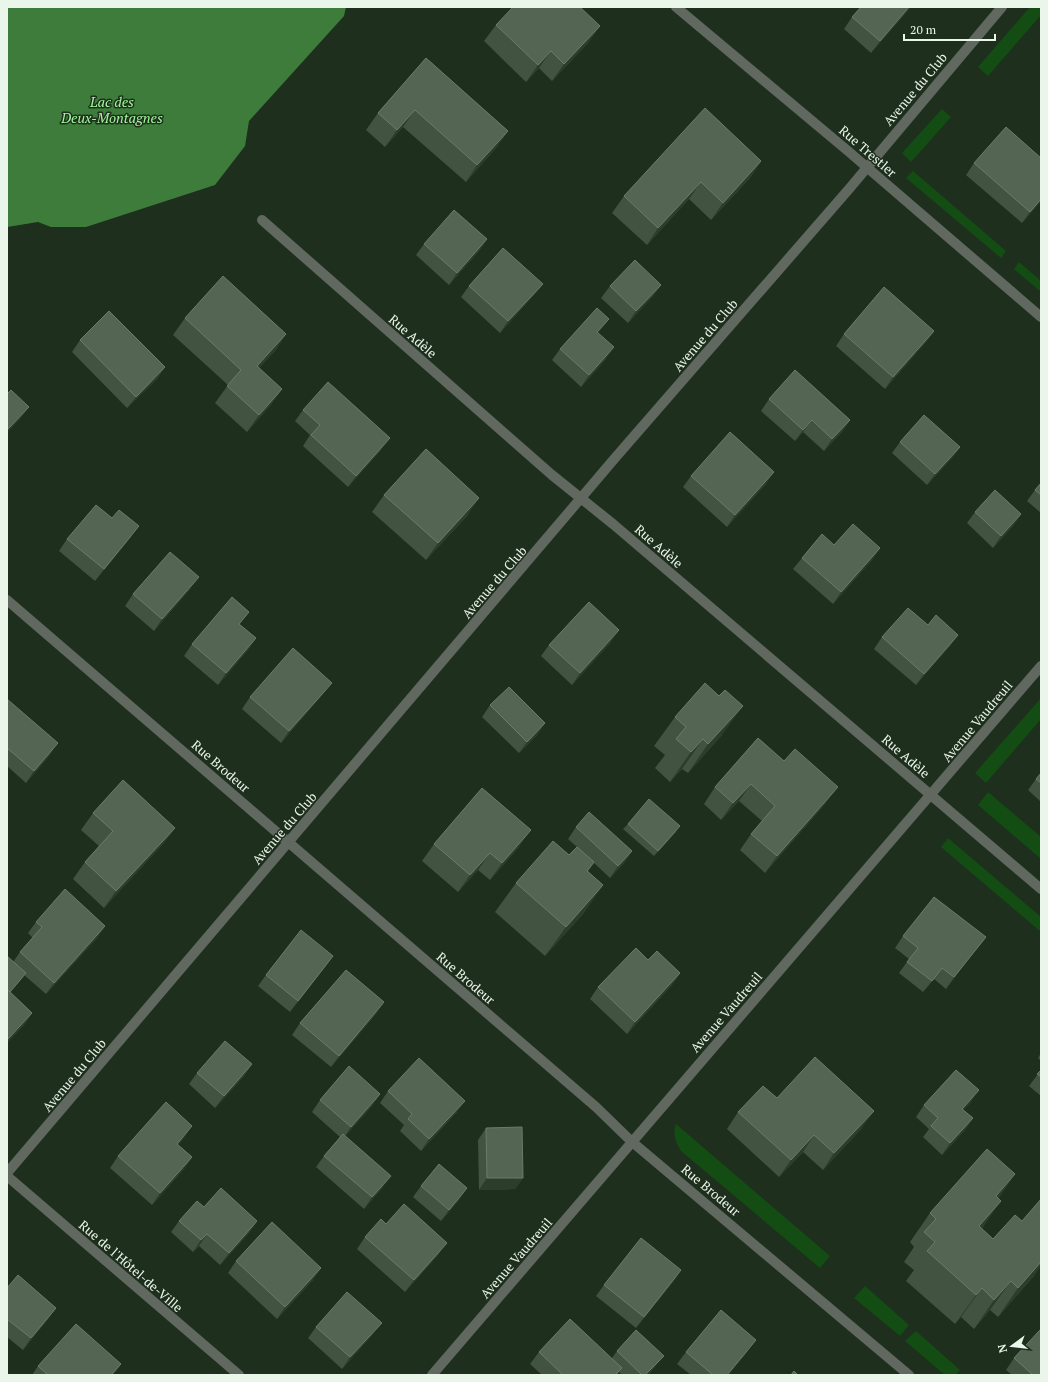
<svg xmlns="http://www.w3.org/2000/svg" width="1048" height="1382" font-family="'PT Serif',serif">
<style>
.green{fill:#144d13}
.water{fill:#3e7c3b}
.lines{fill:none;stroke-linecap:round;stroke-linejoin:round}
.minor{stroke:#60685f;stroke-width:10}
.wall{fill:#425341}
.shaded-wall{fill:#2c3d2b}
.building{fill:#546553;stroke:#6c7c6b}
.labels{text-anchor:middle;stroke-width:3;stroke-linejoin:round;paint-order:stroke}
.street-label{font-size:13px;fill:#ebf6ea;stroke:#1e2f1d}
.water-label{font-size:14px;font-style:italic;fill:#a2f79d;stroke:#1e2f1d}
</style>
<rect width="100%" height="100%" fill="#1e2f1d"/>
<path class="green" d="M1030,7H1041V15L988,76L978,67Z
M942,109L951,117L911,162L902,153Z
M913,171L1006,251L1001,258L906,178Z
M1019,262L1041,281V292L1014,269Z
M1041,698V719L986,783L975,773Z
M988,792L1041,837V859L978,805Z
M948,838L1041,917V932L941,847Z
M676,1124L830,1256L820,1268L681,1151C676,1143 672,1134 676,1124Z
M865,1286L909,1325L900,1336L854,1298Z
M916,1331L960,1370L956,1375H945L905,1341Z"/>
<path class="water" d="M7,7H346L344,16L249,121L245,146L215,185L86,227H51L38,222L7,227Z"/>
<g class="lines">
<path class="minor" d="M676,7L848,151L1041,317
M262,220L552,475L613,524L1041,889
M7,600L596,1107L631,1141L909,1375
M7,1173L615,458L849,189L1002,7
M7,1176L239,1375
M432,1375L1041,666"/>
</g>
<path class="wall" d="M861,7H911L871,53L844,29L852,17Z
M496,25L600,26L588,43L552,81L539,68L526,82L484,41Z
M426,58L508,131L496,148L466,182L403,127L385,147L366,130L378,113Z
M761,161L750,178L711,220L689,199L647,245L612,213L624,196Z
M974,163L1041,201L1022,223L966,175Z
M487,239L479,251L449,285L416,255L424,244Z
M543,284L534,295L500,333L461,297L469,286Z
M661,285L653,296L628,323L601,298L610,286Z
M185,318L286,334L275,351L259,368L282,389L270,406L247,432L215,403L228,385L173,335Z
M609,319L598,333L606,359L581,387L552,360L560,349Z
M934,331L926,342L885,389L836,346L844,334Z
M80,340L165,367L157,379L127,408L72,352Z
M769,399L850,420L842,432L824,451L803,432L795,441L761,411Z
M303,410L381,450L348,487L303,446L310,435L295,421Z
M900,442L960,447L952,458L927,485L892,453Z
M691,476L766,484L727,527L683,487Z
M1041,483V513L1027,501L1035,490Z
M384,495L468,515L426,560L372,512Z
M975,512L1021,514L1013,526L993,548L967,523Z
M112,518L131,537L95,581L59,551L67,539Z
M834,545L880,548L872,560L833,604L793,569L802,558Z
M190,589L154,631L125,606L133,594Z
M240,625L256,638L248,650L218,685L184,656L192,644Z
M928,625L958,635L950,646L916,685L874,649L882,637Z
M611,642L572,685L541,656L549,645Z
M323,694L281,743L242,709L250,697Z
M7,699L50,755L26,783L7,766Z
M490,705L545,723L537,735L519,753L482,717Z
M675,717L722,735L688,773L682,769L670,782L655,768L665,755L654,746Z
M758,738L826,803L765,873L740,850L751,834L762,821L739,801L721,820L704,804L715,787Z
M1041,773V802L1028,790L1036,779Z
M93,813L175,828L163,844L104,908L73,879L85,862L99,846L81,830Z
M628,824L676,832L654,856L623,829Z
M576,827L632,851L624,863L610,878L594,863L588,871L603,885L583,914L545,956L495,912L516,883L569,855L577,847L568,839Z
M434,844L519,847L490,880L478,870L458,892L422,861Z
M36,922L105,926L97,938L46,994L24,975L10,992L32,1013L24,1025L7,1043V956L13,962L20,952L33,938L28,933Z
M903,936L986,937L977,948L946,989L934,979L923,992L899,973L909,959L895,948Z
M333,956L325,967L290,1012L258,986L266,975Z
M680,973L672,985L627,1034L590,999L598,987Z
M384,1002L376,1014L331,1067L292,1035L300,1023Z
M1041,1053V1061L1038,1058Z
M252,1064L244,1076L215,1108L189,1084L197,1073Z
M1041,1070V1096L1029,1086Z
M388,1091L457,1112L421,1151L400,1131L404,1125L380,1103Z
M380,1094L372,1106L345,1136L383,1187L364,1209L316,1167L324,1156L340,1137L312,1112L320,1100Z
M777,1098L862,1128L823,1170L803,1152L779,1177L727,1129L738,1112Z
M971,1102L963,1110L973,1118L965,1130L942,1155L923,1137L929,1129L916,1117L924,1105Z
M486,1128L523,1178L515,1189L479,1190L478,1140Z
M184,1138L178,1145L192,1157L184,1169L152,1205L110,1168L118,1156Z
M421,1186L467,1188L459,1200L441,1221L413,1197Z
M999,1198L982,1229L1034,1276L998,1317L990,1310L974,1329L961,1317L955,1324L906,1281L914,1270L904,1262L914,1247L910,1242L930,1213Z
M204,1207L257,1221L249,1233L220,1265L199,1246L193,1252L171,1232L179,1221Z
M386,1224L439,1254L405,1292L357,1249L365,1237Z
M236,1261L313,1280L277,1319L228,1273Z
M681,1270L673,1282L636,1328L596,1296L604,1285Z
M7,1288L56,1308L48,1319L23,1350L7,1337Z
M316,1327L373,1334L342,1369L308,1338Z
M617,1351L655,1367L648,1375H622L619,1372L617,1375H542L530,1364L539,1352L612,1358Z
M748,1351L728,1375H691L677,1364L686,1352Z
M1014,1358L1041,1375H1012L1006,1370Z
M121,1364L113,1375H32L38,1366Z"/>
<path class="shaded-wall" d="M909,7H911L871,53L880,41Z
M600,26L588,43L552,81L564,64Z
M551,51L539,68L526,82L538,65Z
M415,110L403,127L385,147L397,130Z
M508,131L496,148L466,182L477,165Z
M761,161L750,178L711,220L723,203Z
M701,182L689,199L647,245L658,228Z
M1041,199V201L1022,223L1030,212Z
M487,239L479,251L449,285L457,273Z
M543,284L534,295L500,333L508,321Z
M661,285L653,296L628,323L636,311Z
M609,319L601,330L589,343L597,332Z
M934,331L926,342L885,389L893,377Z
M286,334L275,351L245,383L257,366Z
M614,347L606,359L581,387L589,375Z
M165,367L157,379L127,408L136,397Z
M282,389L270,406L247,432L259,415Z
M29,407L21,418L7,433V430Z
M812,420L803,432L795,441L803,430Z
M850,420L842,432L824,451L832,439Z
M390,438L381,450L348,487L356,476Z
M960,447L952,458L927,485L935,474Z
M774,472L766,484L727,527L735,515Z
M479,498L468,515L426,560L438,543Z
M1021,514L1013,526L993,548L1001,536Z
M139,526L131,537L95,581L104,569Z
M880,548L872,560L833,604L841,592Z
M199,577L190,589L154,631L162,619Z
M249,612L241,623L231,635L239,624Z
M619,630L611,642L572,685L580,673Z
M958,635L950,646L916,685L924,674Z
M256,638L248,650L218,685L226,673Z
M332,683L323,694L281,743L289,731Z
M743,706L722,735L688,773L708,744Z
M545,723L537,735L519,753L527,742Z
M703,739L682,769L670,782L691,752Z
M58,743L50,755L26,783L34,771Z
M751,784L739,801L721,820L733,803Z
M838,787L826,803L765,873L777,856Z
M680,826L676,832L654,856L658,851Z
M175,828L163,844L104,908L116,891Z
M531,830L519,847L490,880L502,863Z
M632,851L624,863L610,878L618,866Z
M490,853L478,870L458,892L470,875Z
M603,885L583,914L545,956L566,927Z
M105,926L97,938L46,994L54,983Z
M986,937L977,948L946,989L954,977Z
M333,956L325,967L290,1012L298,1001Z
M26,973L22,979L7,996V995Z
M680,973L672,985L627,1034L635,1022Z
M384,1002L376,1014L331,1067L339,1056Z
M32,1013L24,1025L7,1043V1040Z
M252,1064L244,1076L215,1108L224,1096Z
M979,1090L971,1102L954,1120L962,1109Z
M380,1094L372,1106L343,1139L351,1127Z
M465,1101L457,1112L421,1151L429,1139Z
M874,1111L862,1128L823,1170L834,1153Z
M973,1118L965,1130L942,1155L950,1143Z
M192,1126L184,1138L169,1155L177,1144Z
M814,1135L803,1152L779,1177L791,1160Z
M192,1157L184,1169L152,1205L160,1193Z
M1015,1174L995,1204L996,1196Z
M391,1176L383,1187L364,1209L372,1197Z
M487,1178H523L515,1189L479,1190Z
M467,1188L459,1200L441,1221L449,1210Z
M1001,1201L981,1230L979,1226Z
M257,1221L249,1233L220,1265L229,1253Z
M207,1234L199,1246L193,1252L201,1240Z
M447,1243L439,1254L405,1292L414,1280Z
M1041,1262V1266L1034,1276L998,1317L1018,1288Z
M321,1268L313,1280L277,1319L285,1307Z
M681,1270L673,1282L636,1328L644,1317Z
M1011,1281L990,1310L974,1329L994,1300Z
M982,1288L961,1317L955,1324L976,1295Z
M56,1308L48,1319L23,1350L31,1338Z
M382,1323L373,1334L342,1369L350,1357Z
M756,1340L748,1351L728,1375H727Z
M664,1356L655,1367L648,1375H645Z
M121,1364L113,1375H111Z"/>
<path class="building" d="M513,7H580L600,26L564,64L551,51L538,65L496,25Z
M861,7H909L880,41L852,17Z
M426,58L508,131L477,165L415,110L397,130L378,113Z
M705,108L761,161L723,203L701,182L658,228L624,196Z
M1006,127L1041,158V199L1030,212L974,163Z
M454,210L487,239L457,273L424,244Z
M503,248L543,284L508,321L469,286Z
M635,260L661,285L636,311L610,286Z
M223,276L286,334L257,366L282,389L259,415L227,386L241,370L185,318Z
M884,287L934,331L893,377L844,334Z
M597,308L609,319L597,332L614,347L589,375L560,349Z
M109,311L165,367L136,397L80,340Z
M795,370L850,420L832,439L812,420L803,430L769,399Z
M328,382L390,438L356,476L311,435L320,425L303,410Z
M11,390L29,407L7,430V394Z
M924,415L960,447L935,474L900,442Z
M730,432L774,472L735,515L691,476Z
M426,449L479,498L438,543L384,495Z
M1041,483V495L1035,490Z
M995,490L1021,514L1001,536L975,512Z
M96,505L112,518L119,510L139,526L104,569L67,539Z
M853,524L880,548L841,592L802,558L822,534L834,545Z
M170,552L199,577L162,619L133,594Z
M232,597L249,612L239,624L256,638L226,673L192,644Z
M589,602L619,630L580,673L549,645Z
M908,608L928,625L936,615L958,635L924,674L882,637Z
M293,648L332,683L289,731L250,697Z
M705,683L719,696L725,690L743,706L708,744L703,739L691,752L676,739L686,727L675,717Z
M509,687L545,723L527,742L490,705Z
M7,699L58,743L34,771L7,748Z
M758,738L784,761L795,749L838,787L777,856L751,834L775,806L751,784L733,803L715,787Z
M1041,773V783L1036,779Z
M123,780L175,828L116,891L85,862L113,831L93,813Z
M482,788L531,830L502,863L490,853L470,875L434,844Z
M649,799L680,826L658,851L628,824Z
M589,812L632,851L618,866L576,827Z
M553,841L569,855L577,847L594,862L587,871L603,885L566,927L516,883Z
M65,889L105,926L54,983L20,952L42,927L36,922Z
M934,897L986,937L954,977L942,968L932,981L907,962L918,948L903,936Z
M301,930L333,956L298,1001L266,975Z
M636,948L648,960L657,951L680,973L635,1022L598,987Z
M7,956L26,973L10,992L7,989Z
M346,970L384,1002L339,1056L300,1023Z
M7,989L32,1013L7,1040Z
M225,1041L252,1064L224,1096L197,1073Z
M815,1057L874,1111L834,1153L814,1135L791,1160L738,1112L763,1086L777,1098Z
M419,1058L465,1101L429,1139L408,1119L412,1114L388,1091Z
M349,1066L380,1094L351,1127L320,1100Z
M956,1070L979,1090L962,1109L973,1118L950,1143L931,1126L938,1118L924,1105Z
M1041,1070V1077L1037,1074Z
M166,1102L192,1126L177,1144L192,1157L160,1193L118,1156Z
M522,1127L523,1178H487L486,1128Z
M343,1134L391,1176L372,1197L324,1156Z
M987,1149L1015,1174L996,1196L1001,1201L979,1226L993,1239L1015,1215L1022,1221L1041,1199V1262L1018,1288L1011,1281L994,1300L982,1288L976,1295L927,1251L935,1242L924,1232L936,1219L930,1213Z
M439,1164L467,1188L449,1210L421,1186Z
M221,1188L257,1221L229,1253L207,1234L201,1240L179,1221L197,1201L204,1207Z
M404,1204L447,1243L414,1280L365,1237L381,1219L386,1224Z
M272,1222L321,1268L285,1307L236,1261Z
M641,1238L681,1270L644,1317L604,1285Z
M18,1275L56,1308L31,1338L7,1319V1288Z
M347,1292L382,1323L350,1357L316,1327Z
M721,1310L756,1340L727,1375H713L686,1352Z
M570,1319L622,1368L615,1375H563L539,1352Z
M76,1324L121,1364L111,1375H48L38,1366Z
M636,1330L664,1356L645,1375H642L617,1351Z
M1040,1330L1041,1331V1375H1033L1014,1358Z
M794,1371L798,1375H791Z"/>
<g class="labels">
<g class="street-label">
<text transform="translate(915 89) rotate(-50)" y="5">Avenue du Club</text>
<text transform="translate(868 151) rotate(41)" y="5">Rue Trestler</text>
<text transform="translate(705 335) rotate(-49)" y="5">Avenue du Club</text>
<text transform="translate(413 336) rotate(41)" y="5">Rue Adèle</text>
<text transform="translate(659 546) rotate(41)" y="5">Rue Adèle</text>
<text transform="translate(494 582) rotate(-49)" y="5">Avenue du Club</text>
<text transform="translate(977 721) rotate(-50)" y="5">Avenue Vaudreuil</text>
<text transform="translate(906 756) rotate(41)" y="5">Rue Adèle</text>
<text transform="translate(221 766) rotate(41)" y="5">Rue Brodeur</text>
<text transform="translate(284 828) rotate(-49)" y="5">Avenue du Club</text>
<text transform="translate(466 978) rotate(41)" y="5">Rue Brodeur</text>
<text transform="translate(726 1012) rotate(-49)" y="5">Avenue Vaudreuil</text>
<text transform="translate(74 1075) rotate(-50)" y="5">Avenue du Club</text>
<text transform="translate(711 1190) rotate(40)" y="5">Rue Brodeur</text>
<text transform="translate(516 1258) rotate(-49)" y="5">Avenue Vaudreuil</text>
<text transform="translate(131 1266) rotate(41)" y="5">Rue de l'Hôtel-de-Ville</text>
</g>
<g class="water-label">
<text x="112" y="107">Lac des<tspan x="112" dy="16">Deux-Montagnes</tspan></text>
</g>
</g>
<rect width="1048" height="1382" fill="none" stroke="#ebf6ea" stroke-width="16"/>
<g transform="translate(1012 1346) rotate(255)" stroke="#1e2f1d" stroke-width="3" paint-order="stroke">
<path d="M0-3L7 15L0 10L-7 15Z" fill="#ebf6ea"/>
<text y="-6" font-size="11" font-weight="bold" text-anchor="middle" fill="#ebf6ea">N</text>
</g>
<path d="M904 34v6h91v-6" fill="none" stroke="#ebf6ea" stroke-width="2"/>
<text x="910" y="34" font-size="12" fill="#ebf6ea" stroke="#1e2f1d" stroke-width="3" paint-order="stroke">20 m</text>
</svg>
